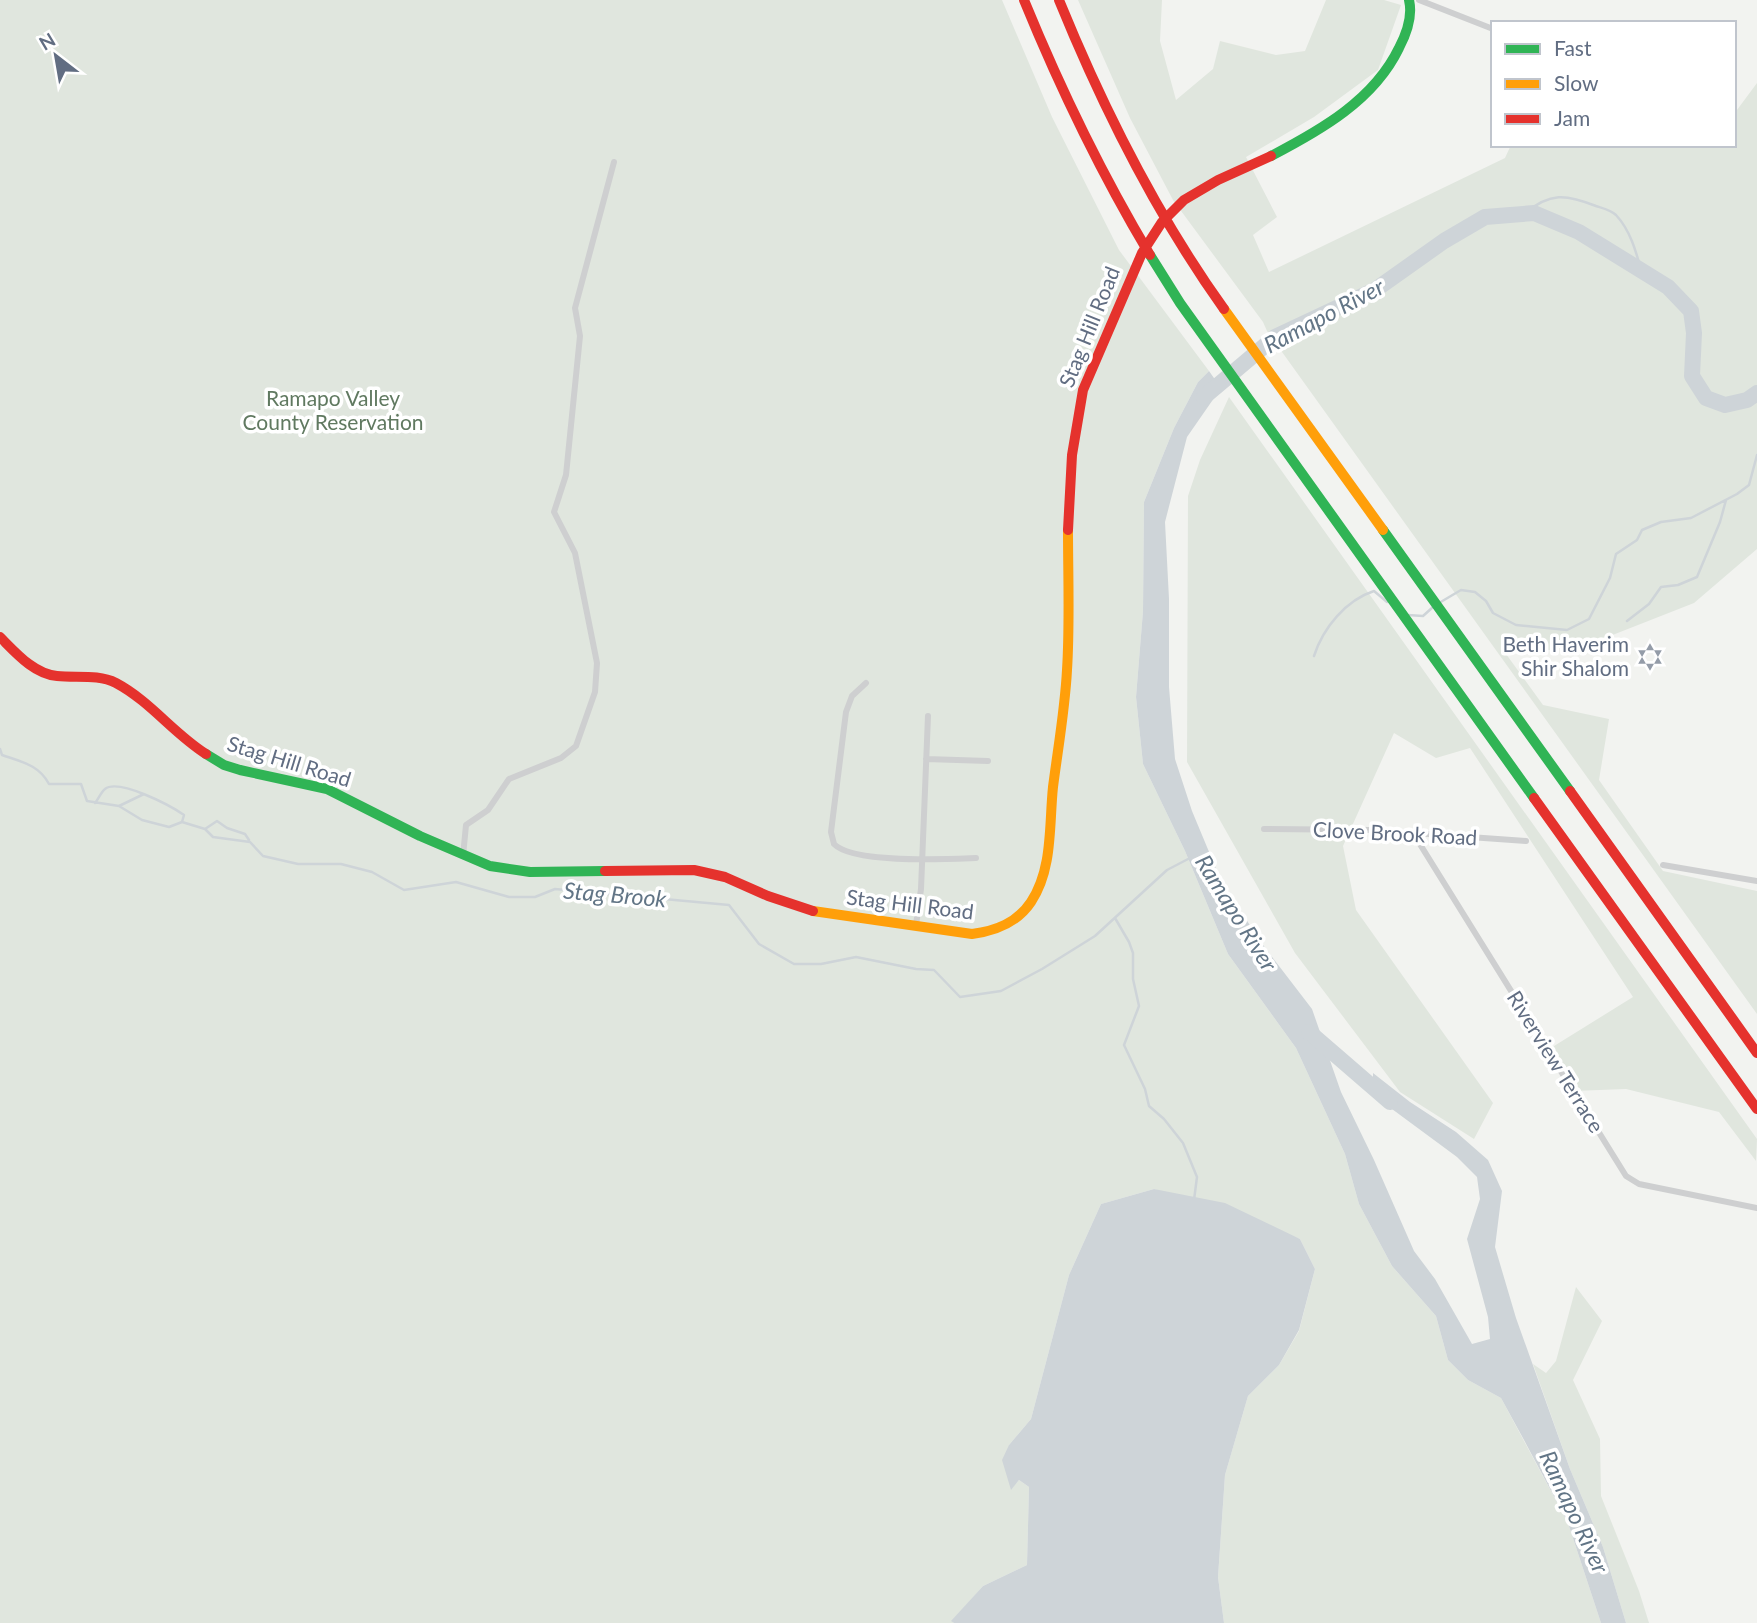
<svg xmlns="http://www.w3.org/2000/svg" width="1757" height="1623" font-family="Lato,sans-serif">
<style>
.green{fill:#e0e6de}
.water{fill:#ced4d8}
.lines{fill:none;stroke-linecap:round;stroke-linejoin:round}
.stream{stroke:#ced4d8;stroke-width:2.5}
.river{stroke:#ced4d8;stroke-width:16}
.street{stroke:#cecfd0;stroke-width:6}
.fast{stroke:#30b455;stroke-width:10}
.slow{stroke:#ff9f0a;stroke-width:10}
.jam{stroke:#e5322d;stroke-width:10}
.labels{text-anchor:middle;stroke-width:7;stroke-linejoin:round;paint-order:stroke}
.street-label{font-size:21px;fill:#616d82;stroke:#fff}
.park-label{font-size:21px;fill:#607960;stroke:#fff}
.poi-label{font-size:21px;fill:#616d82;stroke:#fff;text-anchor:end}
.water-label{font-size:23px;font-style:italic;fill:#627586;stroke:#fff}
</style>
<rect width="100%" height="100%" fill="#f2f3f0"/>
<path class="green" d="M0,0H1002L1052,117L1119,250L1209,371L1198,382L1174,428L1144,502L1143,611L1136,697L1143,764L1185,851L1228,954L1296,1048L1345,1154L1359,1204L1392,1266L1436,1316L1448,1360L1468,1380L1501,1398L1568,1523L1601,1623H1224L1218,1577L1225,1475L1248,1396L1279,1365L1299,1331L1315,1269L1300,1239L1154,1189L1101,1204L1069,1275L1031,1419L1009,1445L1011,1489L1019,1480L1029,1487L1027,1565L983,1586L952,1621L954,1623H0Z
M1078,0H1162L1160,41L1176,100L1213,69L1220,41L1276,55L1305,51L1326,0H1384L1401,5L1378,70L1314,117L1246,157L1277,217L1253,235L1269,272L1505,158L1511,145H1734V114L1757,83V549L1694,603L1582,647L1506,654L1543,705L1609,719L1599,780L1663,871L1757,891V1014L1267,331L1263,322L1173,200L1130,118Z
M1229,397L1757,1139L1756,1161L1719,1112L1626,1089L1573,1091L1546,1051L1633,997L1470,748L1436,758L1394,733L1343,846L1356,910L1493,1103L1474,1139L1400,1092L1295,953L1187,762L1188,496L1200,460Z
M1576,1287L1602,1321L1573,1380L1600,1439L1601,1496L1639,1591L1649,1623H1626L1603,1547L1570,1469L1533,1364L1546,1373L1556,1361Z"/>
<path class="water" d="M1209,371L1221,388L1187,437L1165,522L1169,599V687L1175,759L1192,811L1222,883L1263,945L1312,1009L1341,1092L1374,1160L1414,1251L1435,1279L1472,1344L1490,1339L1488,1317L1467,1239L1480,1199L1477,1177L1457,1157L1373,1095V1073L1410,1102L1456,1132L1488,1160L1502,1191L1495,1247L1516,1318L1570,1469L1603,1547L1626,1623H1601L1568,1523L1524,1440L1501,1398L1468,1380L1448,1360L1436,1316L1392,1266L1359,1204L1345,1154L1296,1048L1228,954L1185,851L1143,764L1136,697L1143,611L1144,502L1174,428L1198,382Z
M1154,1189L1225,1203L1300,1239L1315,1269L1299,1330L1279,1365L1248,1396L1225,1475L1218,1577L1224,1623H954L951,1621L983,1586L1027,1565L1029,1487L1019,1480L1011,1490L1002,1460L1009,1445L1031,1419L1069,1275L1101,1204Z"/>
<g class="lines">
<path class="stream" d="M1524,214C1550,192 1566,194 1596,206C1602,208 1611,210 1616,215C1630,230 1636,251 1641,270
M1439,603L1461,590L1475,592L1486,601L1493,613L1516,625L1567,630L1589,619L1610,578L1616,554L1637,540L1642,530L1661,522L1691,518L1737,494L1749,485L1757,455
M1408,615L1423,616L1433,607
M1627,621L1649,604L1661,587L1678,585L1697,577L1720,522L1726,500
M1314,656C1323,628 1346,600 1374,591L1387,602
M0,749L2,755C22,762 39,765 49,784H81L87,801L119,806L142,820L169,827L182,822L205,829L213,837L250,842L263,856L298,864H341L372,872L404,890L456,882L509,897H535L555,889L729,905L759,944L794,964H821L856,957L916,969L934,970L960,997L1001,991L1042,969L1095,936L1167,870L1190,858
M95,803C98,800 101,792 105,789C119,778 171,806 184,815L182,822
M119,806L144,794
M205,829L217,821L227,828L245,834L249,840
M1115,918L1129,942L1133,953V979L1139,1006L1124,1045L1145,1089L1149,1106L1164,1119L1183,1143L1197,1177L1194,1200"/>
<path class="river" d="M1204,397L1275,337L1375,290L1444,241L1485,217L1534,213L1579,232L1668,287L1691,311L1694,333L1692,376L1706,398L1725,405L1747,400L1757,393
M1309,1032L1390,1102"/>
<path class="street" d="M1419,0L1493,29
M866,683L852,696L846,712L831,832L834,844C853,864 948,859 976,858
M926,759L988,761
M1264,829L1371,830L1526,841
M1413,833L1626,1176L1639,1184L1757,1208
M463,856L466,825L488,810L509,779L561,758L576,746L595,692L597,663L575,553L554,512L566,475L580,336L575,308L614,162
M1663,865L1757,881
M916,925L921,889L928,716"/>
<path class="fast" d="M1271,156C1321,130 1374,100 1399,48C1407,33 1413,17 1409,0
M1150,255L1180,303L1534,798
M1383,530L1570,791
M206,754L224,765L240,770L327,789L420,836L490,866L530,872L605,871"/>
<path class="slow" d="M1224,309L1383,530
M813,911L972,934C996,931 1017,923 1031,902C1053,869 1049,825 1053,787C1058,748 1065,709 1067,670C1070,624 1068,577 1068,530"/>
<path class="jam" d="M1024,0C1060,88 1101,173 1150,255
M1059,0C1103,108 1156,214 1224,309
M1068,530L1072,455L1083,390L1142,253L1162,222L1184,200L1218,180L1271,156
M0,637C16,653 34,674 57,676C77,678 98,674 116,683C150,701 174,734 206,754
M1570,791L1757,1053
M1534,798L1757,1109
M605,871L694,870L725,877L768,896L813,911"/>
</g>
<defs>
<symbol id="synagogue-bare" viewBox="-9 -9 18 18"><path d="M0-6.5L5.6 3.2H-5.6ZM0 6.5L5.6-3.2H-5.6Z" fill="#949ca8" stroke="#fff" stroke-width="2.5" paint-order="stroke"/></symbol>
</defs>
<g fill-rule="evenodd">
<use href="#synagogue-bare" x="1631" y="638" width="38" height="38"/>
</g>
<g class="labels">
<g class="street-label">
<text transform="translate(1090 327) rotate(-68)" y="7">Stag Hill Road</text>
<text transform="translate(289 762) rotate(17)" y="7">Stag Hill Road</text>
<text transform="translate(1395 834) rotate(3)" y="7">Clove Brook Road</text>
<text transform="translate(910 905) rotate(7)" y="7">Stag Hill Road</text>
<text transform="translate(1555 1062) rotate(58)" y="7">Riverview Terrace</text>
</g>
<g class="park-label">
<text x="333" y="406">Ramapo Valley<tspan x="333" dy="24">County Reservation</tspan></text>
</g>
<g class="poi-label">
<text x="1629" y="652">Beth Haverim<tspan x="1629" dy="24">Shir Shalom</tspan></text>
</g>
<g class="water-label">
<text transform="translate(1324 316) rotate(-28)" y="8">Ramapo River</text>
<text transform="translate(615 895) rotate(5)" y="8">Stag Brook</text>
<text transform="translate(1236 913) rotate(58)" y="8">Ramapo River</text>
<text transform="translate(1574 1512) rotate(65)" y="8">Ramapo River</text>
</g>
</g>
<rect x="1491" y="21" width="245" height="126" fill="#ffffff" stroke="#c0c5cd" stroke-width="2"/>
<rect x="1505" y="44" width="35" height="10" fill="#30b455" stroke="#c0c5cd" stroke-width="2"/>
<text x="1554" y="56" font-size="21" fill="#616d82">Fast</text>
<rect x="1505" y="79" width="35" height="10" fill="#ff9f0a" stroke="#c0c5cd" stroke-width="2"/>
<text x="1554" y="91" font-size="21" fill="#616d82">Slow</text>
<rect x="1505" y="114" width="35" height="10" fill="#e5322d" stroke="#c0c5cd" stroke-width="2"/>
<text x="1554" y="126" font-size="21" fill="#616d82">Jam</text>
<g transform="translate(56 56) rotate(329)" stroke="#ffffff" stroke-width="5" paint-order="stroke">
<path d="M0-5L12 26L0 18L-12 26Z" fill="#616d82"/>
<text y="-10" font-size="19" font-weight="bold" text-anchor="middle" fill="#616d82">N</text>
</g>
</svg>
